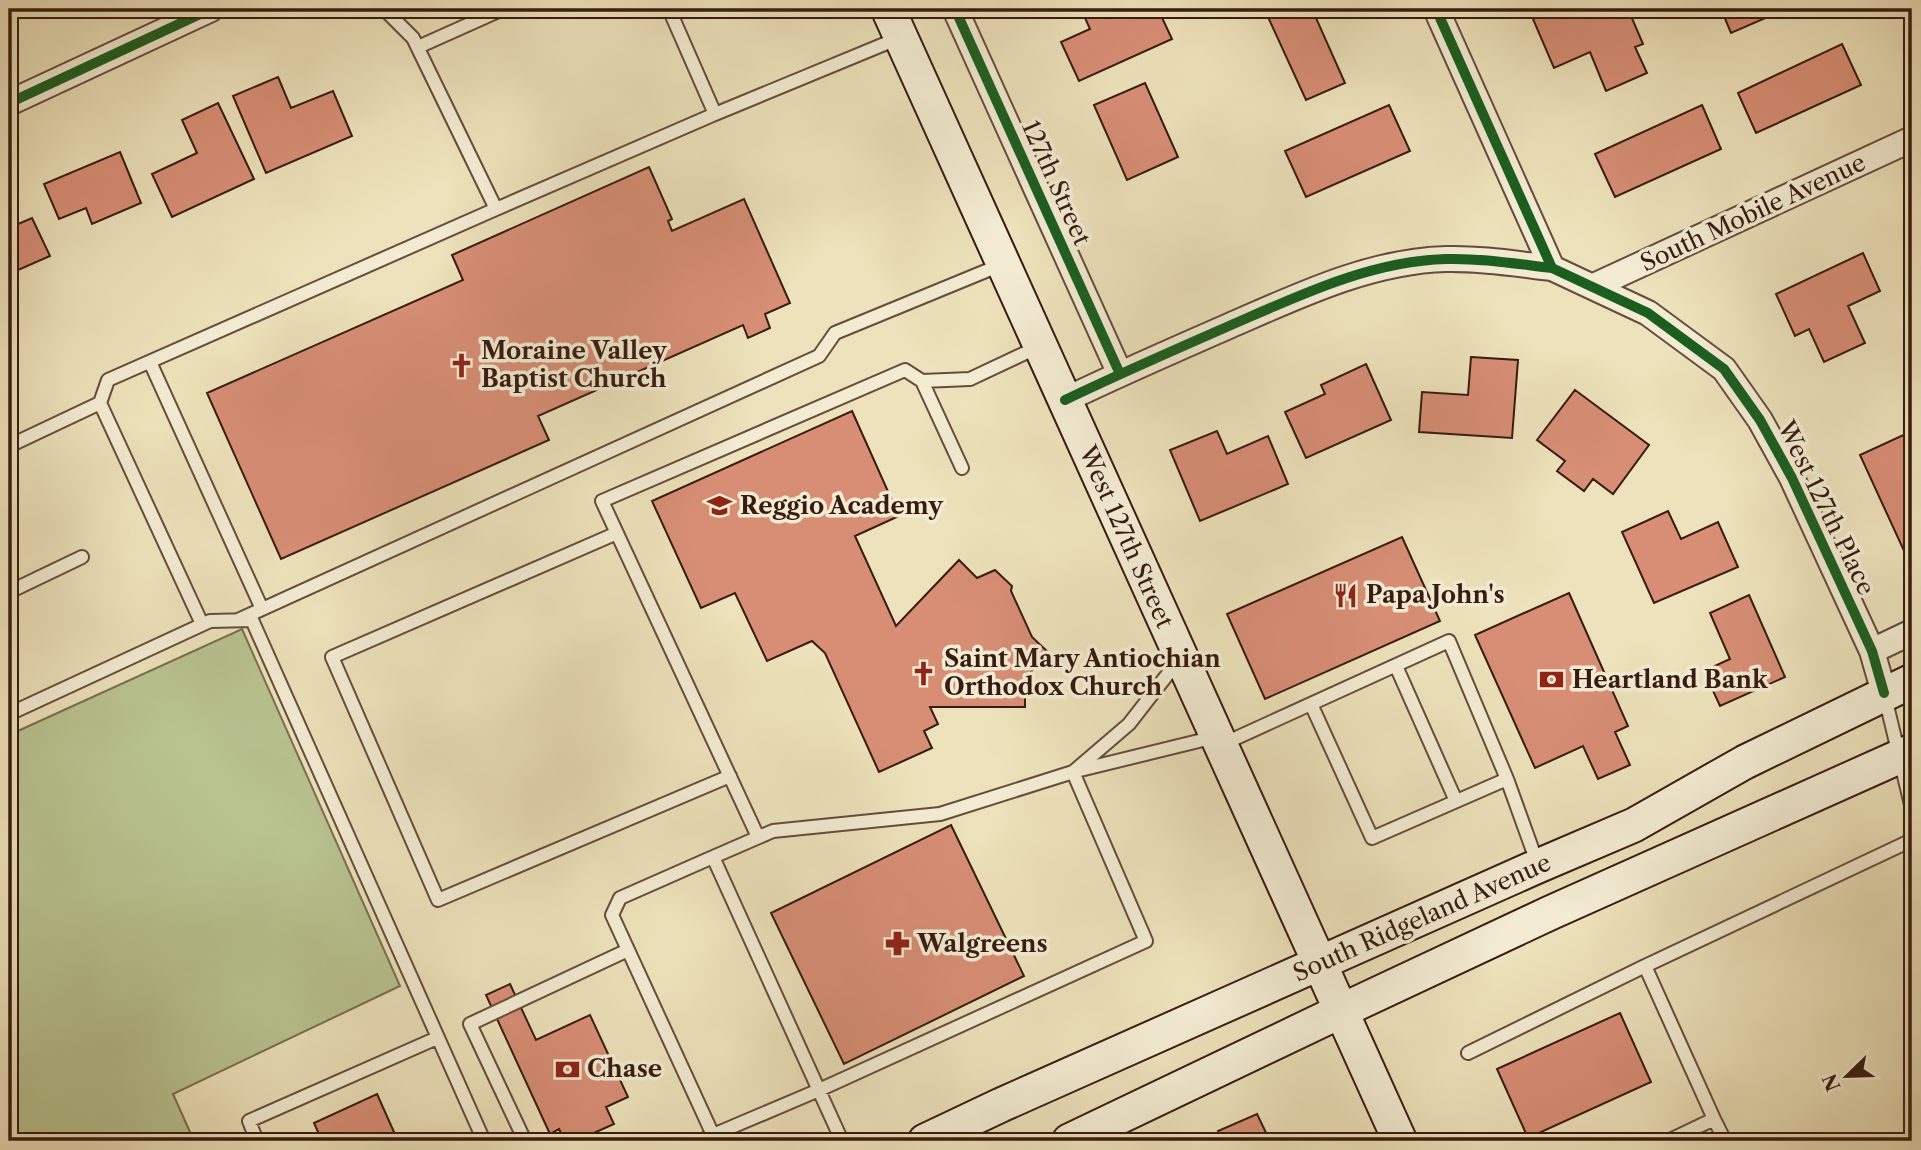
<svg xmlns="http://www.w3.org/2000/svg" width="1921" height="1150" font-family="'Libre Caslon Text',serif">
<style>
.green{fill:#b8c390;stroke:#786f50;stroke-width:2}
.building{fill:#d78e75;stroke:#371b11;stroke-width:2}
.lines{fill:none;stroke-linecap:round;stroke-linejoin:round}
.lane-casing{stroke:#644d3c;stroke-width:16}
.street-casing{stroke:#644d3c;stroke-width:28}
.secondary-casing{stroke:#371b11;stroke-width:37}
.lane{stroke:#f3ecd3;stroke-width:12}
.street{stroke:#f3ecd3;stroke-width:24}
.secondary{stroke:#f3ecd3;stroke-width:33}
.cycleway-casing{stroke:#f3ecd3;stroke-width:15}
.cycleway{stroke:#1b5e20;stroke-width:10}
.labels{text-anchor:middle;stroke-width:7;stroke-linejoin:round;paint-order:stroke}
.street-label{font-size:24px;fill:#371b11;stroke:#f3ecd3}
.poi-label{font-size:24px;font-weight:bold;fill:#371b11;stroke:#f3ecd3;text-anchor:start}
</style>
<rect width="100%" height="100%" fill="#ede2bb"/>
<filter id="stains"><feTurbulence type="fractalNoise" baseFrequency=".00286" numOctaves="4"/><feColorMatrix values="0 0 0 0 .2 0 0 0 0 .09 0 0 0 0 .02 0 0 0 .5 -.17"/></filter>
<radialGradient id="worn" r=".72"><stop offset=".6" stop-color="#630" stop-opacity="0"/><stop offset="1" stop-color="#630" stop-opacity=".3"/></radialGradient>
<path class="green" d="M242,629L400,986L173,1094L194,1141H9V735Z"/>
<path class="building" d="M9,9H42L21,18L17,10L9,13Z
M1081,9H1158L1172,39L1079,81L1061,42L1090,29Z
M1287,9H1312L1345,83L1306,100L1268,17Z
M1557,9H1628L1643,44L1635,47L1647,73L1606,91L1590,52L1554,68L1533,19Z
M1721,9H1786L1731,33Z
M1842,44L1861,85L1756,133L1738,93Z
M278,77L291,108L333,91L352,136L266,173L233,96Z
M1145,83L1178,157L1127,180L1094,105Z
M218,103L254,179L172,217L152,174L197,153L182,120Z
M1389,105L1410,151L1306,197L1285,151Z
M1702,105L1721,149L1615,197L1595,154Z
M120,152L141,203L92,224L86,208L59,219L44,184Z
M649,167L672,219L668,221L672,231L744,199L790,303L765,314L770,328L748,338L743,325L538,416L549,440L281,559L207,393L463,280L452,255Z
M32,218L50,256L9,274V228Z
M1863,253L1880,291L1848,306L1865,343L1824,362L1809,329L1795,336L1776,294Z
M1471,357L1518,360L1512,438L1419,432L1422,392L1468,395Z
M1366,364L1391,420L1306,458L1285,412L1325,394L1321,385Z
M1575,390L1649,445L1613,494L1593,479L1584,491L1557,471L1565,461L1537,440Z
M852,411L899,516L855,536L896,626L959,560L977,578L995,570L1012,586L1011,591L1032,637L1051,655L1043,659L1025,678V707H930L938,724L924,731L932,748L879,772L825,653L812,641L767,661L735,593L701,608L652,501Z
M1217,431L1227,454L1268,436L1288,484L1200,521L1170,450Z
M1912,431V550L1905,553L1860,455Z
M1668,511L1681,539L1718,522L1738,567L1654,603L1622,532Z
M1402,537L1440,621L1265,699L1227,614Z
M1569,593L1628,726L1615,732L1630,765L1598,779L1583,746L1535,768L1475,635Z
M1749,595L1785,677L1720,706L1704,671L1730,659L1710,613Z
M951,825L1024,976L844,1064L771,913Z
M510,984L536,1040L590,1015L628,1097L606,1107L614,1124L576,1141H565L559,1129L550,1134L486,995Z
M1620,1013L1651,1082L1528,1138L1497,1069Z
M377,1094L398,1141H322L314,1123Z
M1257,1114L1270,1141H1222L1218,1131Z"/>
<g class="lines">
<defs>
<path id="lane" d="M418,47L503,9
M715,114L899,38
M496,209L715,114L669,9
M150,362L262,609
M922,381L970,379L1040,346
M9,446L100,403
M617,533L332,657L438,900L730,776
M9,592L82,557
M238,620L819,356L835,333L1003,264
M202,624L100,403L108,380L496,209L413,38L384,9
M1396,666L1456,801
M1885,697L1912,809
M1311,704L1372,838L1507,779
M9,714L210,621L252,620L484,1141
M1223,744L1449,641L1507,779L1538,865
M1076,771L1215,737
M1073,772L1129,724L1178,661
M758,837L602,501L905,370L922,381L962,468
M1645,966L1912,840
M1468,1053L1645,966L1714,1119L1668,1141
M1714,1119L1725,1141
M713,1135L819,1090L1146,941L1073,772L940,814L773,831L713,857
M257,1141L249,1121L437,1038
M525,1141L470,1024L628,950
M701,1141L713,1135L612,915L620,898L713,857L842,1141"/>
<path id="street" d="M955,9L1120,374
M1436,9L1552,268L1648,313L1724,369L1760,420L1792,478L1872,651L1884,693
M9,103L211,9
M1594,286L1912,139
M1065,400C1119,374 1174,350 1229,326C1298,296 1370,261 1446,259C1481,258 1517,264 1552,268
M1872,651L1912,632"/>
<path id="secondary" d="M888,9L1400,1141
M925,1141L1001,1105L1538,866L1634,825L1745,762L1912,681
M1069,1141L1341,1011L1550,913L1912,751"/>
</defs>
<use href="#lane" class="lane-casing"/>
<use href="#street" class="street-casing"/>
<use href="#secondary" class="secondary-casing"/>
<use href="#lane" class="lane"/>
<use href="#street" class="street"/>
<use href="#secondary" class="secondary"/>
<defs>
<path id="cycleway" d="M955,9L1120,374
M1436,9L1552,268L1648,313L1724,369L1760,420L1792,478L1872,651L1884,693
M9,103L211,9
M1065,400C1119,374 1174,350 1229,326C1298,296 1370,261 1446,259C1481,258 1517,264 1552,268"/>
</defs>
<use href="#cycleway" class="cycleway-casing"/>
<use href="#cycleway" class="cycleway"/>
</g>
<defs>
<symbol id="church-bare" viewBox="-9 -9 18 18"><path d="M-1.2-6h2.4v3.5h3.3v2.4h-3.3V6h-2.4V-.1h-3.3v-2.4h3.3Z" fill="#8f2418" stroke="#f3ecd3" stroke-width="2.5" paint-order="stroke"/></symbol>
<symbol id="school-bare" viewBox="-9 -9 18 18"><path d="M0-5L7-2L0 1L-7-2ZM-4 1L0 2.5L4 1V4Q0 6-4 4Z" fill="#8f2418" stroke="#f3ecd3" stroke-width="2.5" paint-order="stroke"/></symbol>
<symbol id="restaurant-bare" viewBox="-9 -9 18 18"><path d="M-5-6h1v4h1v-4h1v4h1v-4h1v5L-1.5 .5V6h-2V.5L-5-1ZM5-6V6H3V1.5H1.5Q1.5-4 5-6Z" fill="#8f2418" stroke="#f3ecd3" stroke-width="2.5" paint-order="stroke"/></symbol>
<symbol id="bank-bare" viewBox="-9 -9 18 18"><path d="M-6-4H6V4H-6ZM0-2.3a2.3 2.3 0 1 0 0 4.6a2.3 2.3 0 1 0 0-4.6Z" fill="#8f2418" stroke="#f3ecd3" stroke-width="2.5" paint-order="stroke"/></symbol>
<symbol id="pharmacy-bare" viewBox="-9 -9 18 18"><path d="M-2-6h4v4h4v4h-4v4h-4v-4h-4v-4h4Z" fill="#8f2418" stroke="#f3ecd3" stroke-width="2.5" paint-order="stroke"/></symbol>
</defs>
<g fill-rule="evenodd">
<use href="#church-bare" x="444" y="348" width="35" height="35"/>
<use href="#school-bare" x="702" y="488" width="35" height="35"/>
<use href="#restaurant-bare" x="1328" y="578" width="35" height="35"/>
<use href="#church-bare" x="906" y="656" width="35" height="35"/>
<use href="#bank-bare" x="1534" y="662" width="35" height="35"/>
<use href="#pharmacy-bare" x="880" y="926" width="35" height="35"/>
<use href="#bank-bare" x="550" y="1052" width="35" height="35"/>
</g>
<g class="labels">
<g class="street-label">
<text transform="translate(1056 183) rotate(66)" y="8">127th Street</text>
<text transform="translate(1753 213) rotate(-25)" y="8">South Mobile Avenue</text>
<text transform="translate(1826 508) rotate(64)" y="8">West 127th Place</text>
<text transform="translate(1126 537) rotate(66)" y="8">West 127th Street</text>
<text transform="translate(1422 918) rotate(-24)" y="8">South Ridgeland Avenue</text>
</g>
<g class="poi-label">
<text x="481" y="359">Moraine Valley<tspan x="481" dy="28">Baptist Church</tspan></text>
<text x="740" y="514">Reggio Academy</text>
<text x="1366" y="603">Papa John's</text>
<text x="944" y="667">Saint Mary Antiochian<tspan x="944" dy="28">Orthodox Church</tspan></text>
<text x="1572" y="688">Heartland Bank</text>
<text x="917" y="952">Walgreens</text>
<text x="587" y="1077">Chase</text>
</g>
</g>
<rect width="1921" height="1150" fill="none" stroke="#ede2bb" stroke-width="35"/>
<rect x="10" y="10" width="1900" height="1129" fill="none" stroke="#371b11" stroke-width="3.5"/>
<rect x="18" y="18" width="1886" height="1115" fill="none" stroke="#371b11" stroke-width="2"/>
<g transform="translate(1847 1076) rotate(247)" stroke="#f3ecd3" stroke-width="5" paint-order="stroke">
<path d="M0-5L12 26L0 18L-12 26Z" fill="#371b11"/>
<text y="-10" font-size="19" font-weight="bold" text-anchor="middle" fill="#371b11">N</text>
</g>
<rect width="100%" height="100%" filter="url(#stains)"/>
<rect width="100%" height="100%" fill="url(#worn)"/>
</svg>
